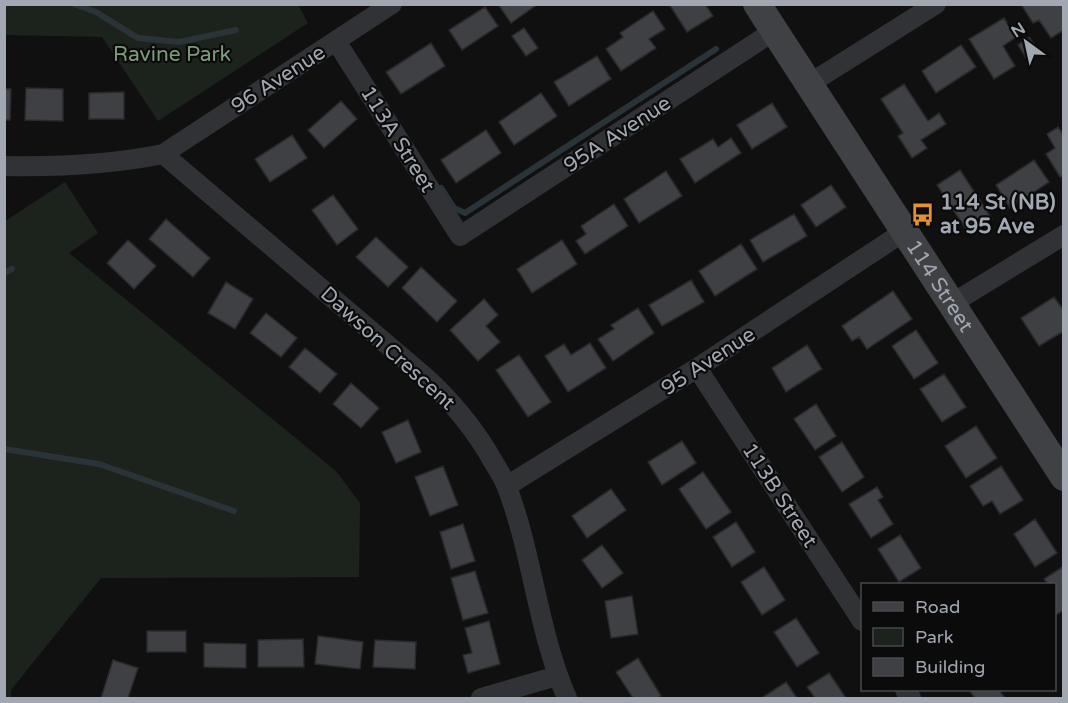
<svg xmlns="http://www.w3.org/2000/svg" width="1068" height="703" font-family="'Varela Round',sans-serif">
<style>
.green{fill:#1c231c}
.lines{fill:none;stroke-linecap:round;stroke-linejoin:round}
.stream{stroke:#2a3438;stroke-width:6}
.building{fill:#3f4044;stroke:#2a2a2d;stroke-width:1.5}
.street{stroke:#313235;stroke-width:20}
.secondary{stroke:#3f4145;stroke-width:28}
.labels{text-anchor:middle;stroke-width:4.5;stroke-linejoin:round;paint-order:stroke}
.park-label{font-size:21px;fill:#7c9b7a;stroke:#0b0b0c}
.street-label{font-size:21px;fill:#a2a8b1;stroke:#0b0b0c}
.poi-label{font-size:21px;font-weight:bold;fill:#a2a8b1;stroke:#0b0b0c;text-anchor:start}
</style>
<rect width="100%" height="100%" fill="#101011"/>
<path class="green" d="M5,4L298,5L308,23L158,121L102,37L5,35Z
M65,182L98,233L69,253L336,471L360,503L359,577L101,578L11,690V698H5V221Z"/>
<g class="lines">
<path class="stream" d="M74,4L96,12L138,38L179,42L236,30
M441,188L454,208L465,213L716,49
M4,273L12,269
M4,449L99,464L234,511"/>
</g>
<path class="building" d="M498,4H538L511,23Z
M669,4H705L713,16L687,32Z
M1023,4H1064V30L1051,38L1039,20L1033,23L1022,6Z
M485,7L498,26L462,50L449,30Z
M653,11L665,29L649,39L656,48L621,71L606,49L623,37L620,33Z
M1004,18L1016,37L1003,46L1015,66L994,79L969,39Z
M524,28L538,48L526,56L512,36Z
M1029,37L1040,53L1028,61L1018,45Z
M431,43L445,66L401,94L386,72Z
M961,45L976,67L936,93L922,71Z
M597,56L611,79L569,106L554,82Z
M904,84L928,121L939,113L946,124L921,140L927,148L912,158L898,136L903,133L881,99Z
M26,88L63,89V121L25,120Z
M4,89H11L10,120H4Z
M124,92V119H89V93Z
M541,93L557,116L514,145L499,122Z
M341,101L357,119L324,148L308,130Z
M772,103L787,127L752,149L737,125Z
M1058,127L1064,136V175L1060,177L1046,154L1055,148L1047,134Z
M486,130L501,153L456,183L441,160Z
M292,135L307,158L270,182L255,159Z
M731,138L741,153L695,183L680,159L713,139L718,147Z
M1034,160L1049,182L1010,208L996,185Z
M960,170L992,219L969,234L937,185Z
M666,171L682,196L639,223L624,199Z
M831,185L846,207L816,227L801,205Z
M333,195L358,229L337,245L312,210Z
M614,204L628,226L585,254L576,241L586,234L581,226Z
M794,214L807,236L763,262L750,240Z
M166,219L210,258L193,277L149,239Z
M376,237L408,267L388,287L356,257Z
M128,240L156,266L134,289L107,263Z
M562,240L577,264L532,293L517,269Z
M741,244L757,269L715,296L699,271Z
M421,267L457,301L437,322L402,288Z
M691,280L704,302L662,326L649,305Z
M226,282L253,299L235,329L208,313Z
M893,291L912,319L867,349L859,337L852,341L842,326Z
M1054,297L1064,311V331L1039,346L1021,318Z
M484,299L498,315L486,326L500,342L478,361L450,330Z
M638,308L654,333L613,361L598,339L614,329L611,325Z
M266,313L297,338L281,357L250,333Z
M916,330L938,363L914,379L892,346Z
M590,343L606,368L568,392L545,356L564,344L571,355Z
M807,345L822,369L786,392L772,368Z
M305,348L337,374L320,393L289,367Z
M519,355L551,402L528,417L496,370Z
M944,374L966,407L942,422L920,389Z
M351,383L379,408L361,428L333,404Z
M816,404L836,436L815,450L794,419Z
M408,420L421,452L396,463L382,432Z
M976,426L997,458L966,478L945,446Z
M682,441L696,463L662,485L648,462Z
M842,442L864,477L842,492L819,457Z
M443,466L458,505L430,516L415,477Z
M1001,466L1023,500L1000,514L992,501L983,506L970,486Z
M703,472L731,512L706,529L679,489Z
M877,487L883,497L878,500L893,524L871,538L849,504Z
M611,489L626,510L587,538L572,516Z
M1035,519L1057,553L1035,567L1014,534Z
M736,522L755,552L732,567L713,537Z
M463,524L475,561L451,569L440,532Z
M900,535L921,568L899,582L878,549Z
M602,545L623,573L602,588L582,560Z
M1064,566V610L1054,616V584H1048L1044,579Z
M764,567L785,600L762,615L741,582Z
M475,571L488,613L463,620L451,578Z
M632,596L638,634L611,638L605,601Z
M796,618L819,653L797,667L774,632Z
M489,621L500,664L468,673L463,655L472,653L465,628Z
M147,631H186V652H147Z
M318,636L363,642L360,669L315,664Z
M303,639L304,667H258V640Z
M375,640L416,642L415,669L373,667Z
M204,643L246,644V668L204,667Z
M638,658L661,696L657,698H633L616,672Z
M113,660L138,668L128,698H101Z
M829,673L846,698H815L807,687Z
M786,682L797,698H764L763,697Z
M969,690H999L1005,698H975Z"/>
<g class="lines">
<path class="street" d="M336,41L460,236L774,31
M809,84L936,4
M163,154L423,375C452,401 475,429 494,463C499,471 504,479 507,487C533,556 538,632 567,698
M4,166C58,167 110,165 163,154L392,4
M951,304L1064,235
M697,368L862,621
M507,486L697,368L905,231
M905,690L911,698
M481,698L557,676"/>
<path class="secondary" id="s1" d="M757,4L1064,477"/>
</g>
<defs>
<symbol id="bus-bare" viewBox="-9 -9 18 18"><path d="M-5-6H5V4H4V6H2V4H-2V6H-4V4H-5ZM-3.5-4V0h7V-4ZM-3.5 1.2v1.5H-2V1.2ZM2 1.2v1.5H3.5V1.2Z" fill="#e49134" stroke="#0b0b0c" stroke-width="2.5" paint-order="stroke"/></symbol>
</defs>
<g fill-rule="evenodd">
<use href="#bus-bare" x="906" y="198" width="33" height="33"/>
</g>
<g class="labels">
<g class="park-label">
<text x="172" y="61">Ravine Park</text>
</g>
<g class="street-label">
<text transform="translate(278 79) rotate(-33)" y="7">96 Avenue</text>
<text transform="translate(617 134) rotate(-33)" y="7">95A Avenue</text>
<text transform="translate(398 139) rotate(58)" y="7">113A Street</text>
<text dy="7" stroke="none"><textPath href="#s1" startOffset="336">114 Street</textPath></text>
<text transform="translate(388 348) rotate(42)" y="7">Dawson Crescent</text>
<text transform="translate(708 361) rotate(-33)" y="7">95 Avenue</text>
<text transform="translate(780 495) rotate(57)" y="7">113B Street</text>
</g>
<g class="poi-label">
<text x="940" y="209">114 St (NB)<tspan x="940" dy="24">at 95 Ave</tspan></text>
</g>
</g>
<rect width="1068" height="703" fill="none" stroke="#a2a8b1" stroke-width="12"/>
<rect x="861" y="583" width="195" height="108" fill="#0b0b0c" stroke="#474a4e" stroke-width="1.5"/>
<rect x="873" y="602" width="30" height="9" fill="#3f4145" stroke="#474a4e" stroke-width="1.5"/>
<text x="915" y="613" font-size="18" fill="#a2a8b1">Road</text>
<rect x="873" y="628" width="30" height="18" fill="#1c231c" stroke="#474a4e" stroke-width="1.5"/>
<text x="915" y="643" font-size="18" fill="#a2a8b1">Park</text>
<rect x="873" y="658" width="30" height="18" fill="#3f4044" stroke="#474a4e" stroke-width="1.5"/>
<text x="915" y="673" font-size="18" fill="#a2a8b1">Building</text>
<g transform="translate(1026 42) rotate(327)" stroke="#0b0b0c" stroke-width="4.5" paint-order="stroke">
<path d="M0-4.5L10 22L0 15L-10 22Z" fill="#a2a8b1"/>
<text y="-9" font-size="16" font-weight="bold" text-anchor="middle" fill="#a2a8b1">N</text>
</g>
</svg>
